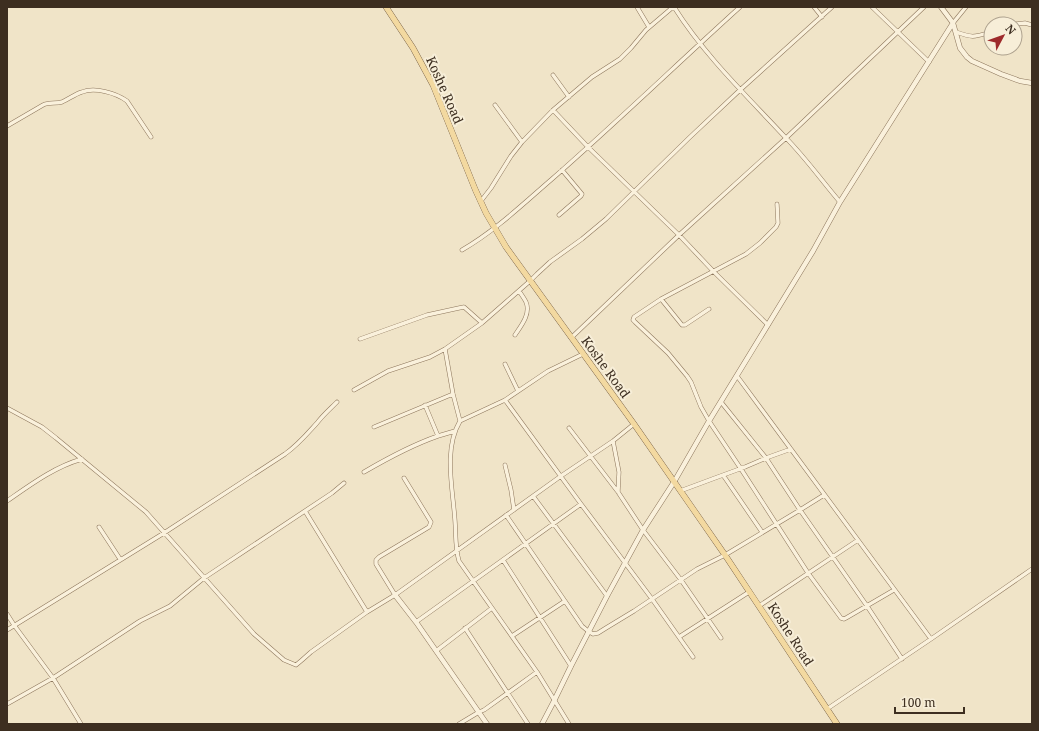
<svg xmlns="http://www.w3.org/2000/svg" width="1039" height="731" font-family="'Noto Serif',serif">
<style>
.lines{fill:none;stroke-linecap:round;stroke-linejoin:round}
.minor-casing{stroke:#8d765c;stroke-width:4.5}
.tertiary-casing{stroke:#8d765c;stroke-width:5.5}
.primary-casing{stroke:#5b4430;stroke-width:6}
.minor{stroke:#faf1dc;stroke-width:3.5}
.tertiary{stroke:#faf1dc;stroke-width:4.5}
.primary{stroke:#f3d9a0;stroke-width:5.5}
.labels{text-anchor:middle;stroke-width:4;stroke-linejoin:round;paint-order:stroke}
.street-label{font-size:13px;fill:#3d2e20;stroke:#f7eed8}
</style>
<rect width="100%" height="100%" fill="#f0e4c8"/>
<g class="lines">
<defs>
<path id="minor" d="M637,7L649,27
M674,7C705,56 746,95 785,137C805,157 822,181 840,202
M814,7L822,17
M872,7L929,62
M953,23L966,7
M1015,24L1025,23L1032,25
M956,32C973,38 974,37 991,32
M553,75L569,97
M495,105L522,142
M553,110L588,147L679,235L714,272L768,325
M7,126L43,105C49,102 56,104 62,102C69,99 75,94 82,92C95,87 116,93 127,101L151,137
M481,201L491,188L511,156L522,142L553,110L592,77L620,59L631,48L646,30L673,7
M777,204L778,223L776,227L760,243L746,254L661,299L634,317L633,320L635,322L668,353L687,376L691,382L701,407L709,421L741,469L808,573L841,618L844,619L846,618L894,590
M559,215L581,196L582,194L562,170
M462,250C495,231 523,204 552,179C616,123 677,64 740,7
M661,299L682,325H685L709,309
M515,335C521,326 531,314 526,302C524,298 521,294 519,291
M571,338L679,235L786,138L924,7
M360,339L427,315L459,308L464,307L482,323
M445,349L453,394L460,421
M505,364L518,391
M737,376L931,639
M354,390L388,371L430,357L445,349L482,323L530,281L537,274L550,262L582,239L606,219L689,138L740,90L832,7
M505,400L581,504L652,599L693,657
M721,402L766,458L800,510L867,606L902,659
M7,408L42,427L56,438L146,512L254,634L284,660L296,665L302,660L311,652L367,612L395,595L561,476L613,441
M374,427L453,394
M569,428L618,492L643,530L681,580L721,638
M438,436L455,431
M505,465L511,490L514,510
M364,472C388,458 412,445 438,436L425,405
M723,475L762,532
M680,491L715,478L745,467L766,458L791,449
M618,492L619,472L613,441L634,424
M533,496L607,596
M7,501C30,485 54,467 82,459
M305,511L367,612
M506,515L582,626L588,631L593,634L598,633L606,628L634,611L697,569L725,555L800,510L824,495
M99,527L120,559
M503,560L571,666
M395,595L376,564V560L379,557L429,527L431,522L404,478
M759,606L858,540
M7,614L14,625L53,678L81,724
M416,622L581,504
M465,628L528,724
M7,630L164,533L285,454C298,445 307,434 317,423C323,415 330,409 337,402
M512,636L565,601
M679,637L749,592
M436,651L492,608
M7,704L53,678L140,621L170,606L204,578L332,493L344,483
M827,709L931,639L1032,569
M459,724L479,712L484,710L537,672
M569,724L537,672L459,561C455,548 456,534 455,521C453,489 443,450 460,421L505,400L548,371L583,354"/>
<path id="tertiary" d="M941,7L953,23L960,48L967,57L972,61L1001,74L1020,81L1032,83
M395,595L416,622L487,724
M542,724L554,701L571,666L607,596L643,530L674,482L709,421L813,251L840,202L953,23"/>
<path id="primary" d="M386,7L413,48L433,85L475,189L486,213L506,247L634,424L725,555L837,724"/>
</defs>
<use href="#minor" class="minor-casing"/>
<use href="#tertiary" class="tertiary-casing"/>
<use href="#primary" class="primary-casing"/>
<use href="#minor" class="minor"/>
<use href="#tertiary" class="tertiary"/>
<use href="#primary" class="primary"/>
</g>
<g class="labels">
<g class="street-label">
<text transform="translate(445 90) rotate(66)" y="5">Koshe Road</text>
<text transform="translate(606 367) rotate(54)" y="5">Koshe Road</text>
<text transform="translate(791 634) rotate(57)" y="5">Koshe Road</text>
</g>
</g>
<rect width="1039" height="731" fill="none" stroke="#3d2e20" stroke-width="16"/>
<g transform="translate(1003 36) rotate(49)"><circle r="19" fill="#f7eed8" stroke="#ada18e"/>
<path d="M0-3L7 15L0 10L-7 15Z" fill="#9e2a2b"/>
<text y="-6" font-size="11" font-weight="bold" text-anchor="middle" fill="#3d2e20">N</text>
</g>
<path d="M895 707v6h69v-6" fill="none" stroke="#3d2e20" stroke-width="2"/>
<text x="901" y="707" font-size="12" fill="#3d2e20" stroke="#f7eed8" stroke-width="3" paint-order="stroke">100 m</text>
</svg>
